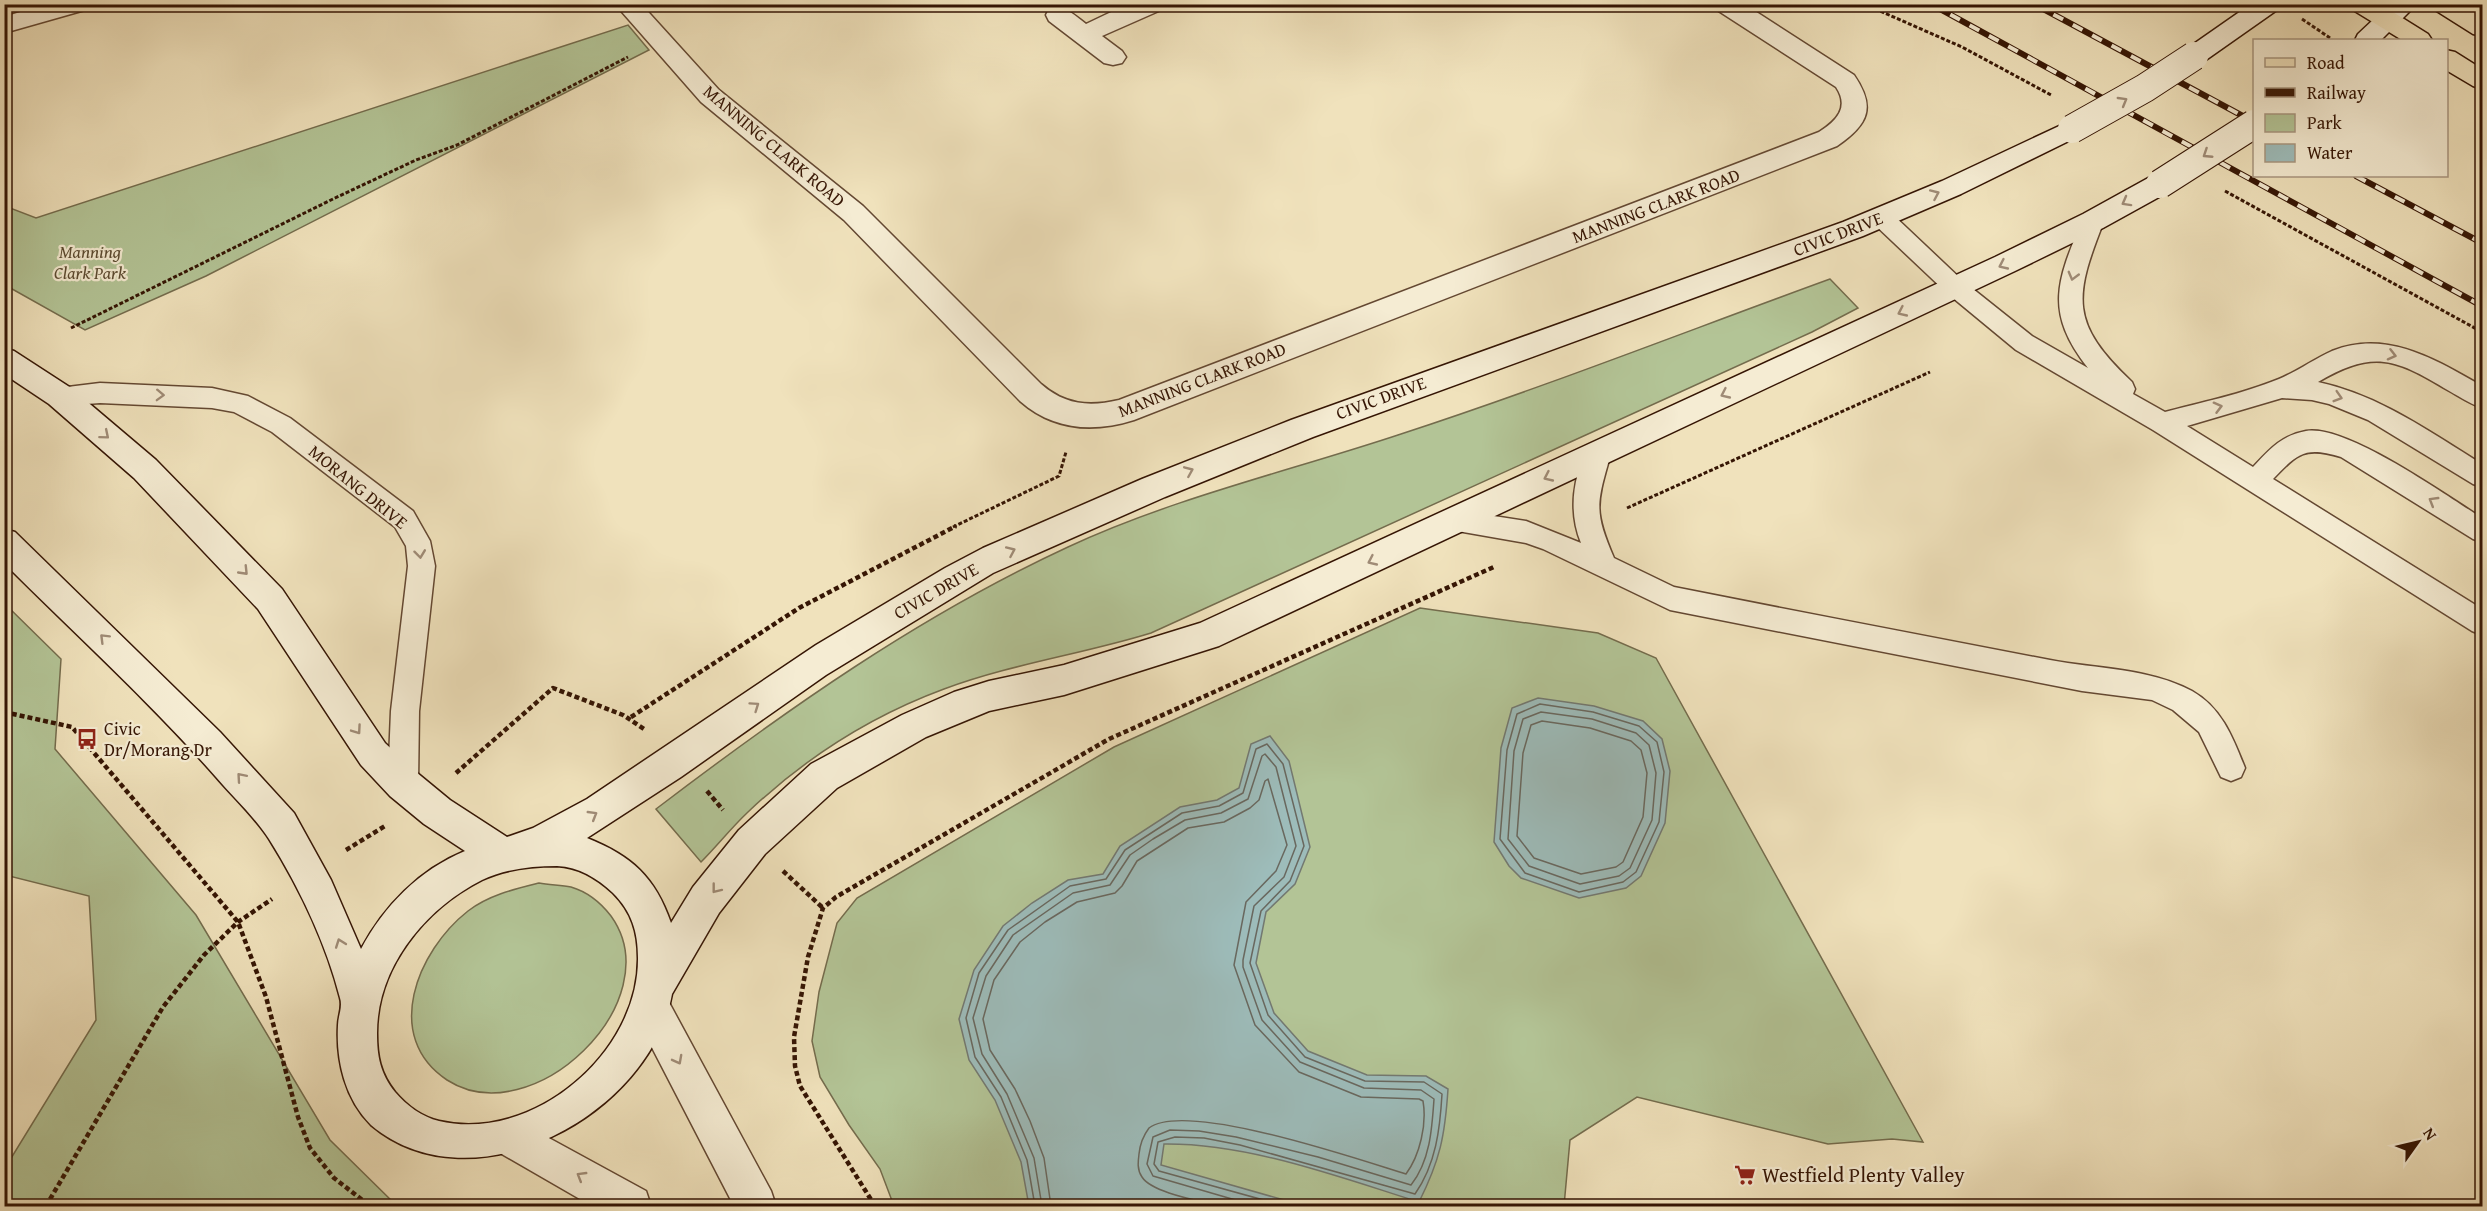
<svg xmlns="http://www.w3.org/2000/svg" width="2487" height="1211" font-family="'Gentium Book Plus',serif">
<style>
.green{fill:#b3c496;stroke:#746c4d;stroke-width:1.5}
.water{fill:#9dbcba;stroke:#737971;stroke-width:1.5}
.lines{fill:none;stroke-linecap:round;stroke-linejoin:round}
.shore{stroke:#69685f;stroke-width:1.5}
.lane-casing{stroke:#644832;stroke-width:3}
.street-casing{stroke:#644832;stroke-width:3}
.secondary-casing{stroke:#351504;stroke-width:3}
.primary-casing{stroke:#351504;stroke-width:3}
.path-far1{stroke:#351504;stroke-width:3;stroke-dasharray:4 2;stroke-linecap:butt}
.path{stroke:#351504;stroke-width:4.5;stroke-dasharray:5 3;stroke-linecap:butt}
.lane{fill:#f5ecd3;fill-rule:evenodd}
.street{fill:#f5ecd3;fill-rule:evenodd}
.secondary{fill:#f5ecd3;fill-rule:evenodd}
.primary{fill:#f0e2bc;fill-rule:evenodd}
.rail-casing{stroke:#351504;stroke-width:6}
.rail{stroke:#f5ecd3;stroke-width:4;stroke-dasharray:11;stroke-linecap:butt}
.secondary-bridge-casing{stroke:#351504;stroke-width:30;stroke-linecap:butt}
.secondary-bridge{stroke:#f5ecd3;stroke-width:28}
.oneway{stroke:#9f8b76}
.labels{text-anchor:middle;stroke-width:4.5;stroke-linejoin:round;paint-order:stroke}
.street-label{font-size:18px;fill:#351504;stroke:#f5ecd3}
.park-label{font-size:18px;font-style:italic;fill:#5b4a30;stroke:#f5ecd3}
.poi-label{font-size:18px;fill:#351504;stroke:#f5ecd3;text-anchor:start}
.near-poi-label{font-size:21px;fill:#351504;stroke:#f5ecd3;text-anchor:start}
</style>
<rect width="100%" height="100%" fill="#f0e2bc"/>
<filter id="stains"><feTurbulence type="fractalNoise" baseFrequency=".00333" numOctaves="4"/><feColorMatrix values="0 0 0 0 .2 0 0 0 0 .09 0 0 0 0 .02 0 0 0 .5 -.17"/></filter>
<radialGradient id="worn" r=".72"><stop offset=".6" stop-color="#630" stop-opacity="0"/><stop offset="1" stop-color="#630" stop-opacity=".3"/></radialGradient>
<path class="green" d="M628,25L649,50L206,276L85,330L5,285V206L36,218Z
M1830,279L1858,308L1812,332L1151,633C1083,654 1011,664 944,689C871,716 804,759 748,812C731,828 717,846 701,862L656,809C786,710 919,616 1068,547C1173,498 1290,471 1401,434C1545,387 1687,331 1830,279Z
M4,603L61,659L55,749L196,915L330,1140L397,1206H5V1168L96,1020L89,896L5,875Z
M1420,608L1598,633L1656,658L1923,1142L1892,1139L1828,1144L1637,1097L1570,1140L1564,1206H894L880,1169L849,1125L820,1077L812,1041L819,992L837,923L857,898L1114,747Z
M539,883C550,885 561,885 571,887C588,892 601,903 611,916C672,1001 532,1135 447,1080C382,1037 417,951 468,911C489,895 515,889 539,883Z"/>
<path class="water" d="M1538,698L1594,706L1643,721L1662,739L1670,771L1665,823L1641,876L1626,888L1579,898L1521,878L1509,866L1494,842L1501,748L1512,708Z
M1270,736L1289,761L1310,847L1295,884L1266,912L1256,963L1274,1013L1308,1051L1367,1075L1426,1076L1448,1089C1445,1136 1440,1160 1419,1202C1339,1177 1248,1143 1164,1144L1161,1165L1305,1206H1029L1021,1162L995,1100L969,1060L959,1019L974,970L1003,926L1032,903L1068,880L1103,874L1120,846L1180,807L1217,800L1239,788L1251,744Z"/>
<g class="lines">
<path class="shore" d="M1540,704L1593,712L1639,726L1657,742L1664,772L1659,822L1636,872L1623,882L1579,892L1525,873L1500,839L1507,750L1517,714Z
M1541,712L1592,719L1636,733L1649,745L1656,773L1652,820L1630,868L1619,876L1580,884L1529,866L1508,839L1514,751L1523,719Z
M1542,721L1590,728L1631,741L1641,750L1647,773L1643,817L1623,862L1616,867L1581,874L1534,858L1517,836L1523,753L1531,725Z
M1035,1206L1027,1160L1001,1097L975,1057L966,1018L979,973L1008,930L1070,886L1106,879L1125,850L1182,813L1219,806L1243,793L1256,749L1267,744L1283,764L1304,846L1290,881L1261,911L1250,963L1268,1015L1305,1057L1365,1081L1424,1082L1442,1094C1440,1129 1436,1164 1415,1194L1240,1145L1204,1138L1175,1137L1158,1142L1154,1164L1159,1171L1285,1206
M1042,1206L1034,1158L1007,1094L982,1054L973,1018L986,976L1013,935L1073,893L1110,885L1130,855L1153,839L1185,820L1221,813L1248,799L1262,756L1265,754L1276,767L1296,846L1284,877L1254,906L1243,960V967L1262,1020L1300,1062L1364,1088L1421,1090L1434,1099C1432,1129 1430,1161 1411,1185L1318,1157L1236,1137L1199,1131L1170,1130L1153,1137L1147,1164L1153,1176L1256,1206
M1051,1206L1044,1158L1030,1121L1015,1089L990,1050L983,1019L994,980L1020,942L1045,922L1077,902L1115,893L1122,886L1137,861L1188,828L1224,822L1250,808L1259,800L1265,781L1268,779L1287,845L1276,871L1246,902L1234,965L1255,1025L1299,1072L1361,1097L1419,1099L1423,1101C1427,1124 1420,1155 1406,1174C1360,1160 1186,1100 1149,1128C1143,1136 1140,1144 1139,1154C1138,1162 1137,1170 1142,1177C1152,1193 1201,1201 1220,1206"/>
<defs>
<path id="lane" d="M1882,210L1890,212L1963,281L2032,336L2088,368C2044,312 2057,281 2082,221L2085,215L2093,213L2101,215L2104,221C2074,297 2069,323 2132,382L2135,389L2133,394L2165,412C2203,402 2242,394 2279,379C2298,371 2314,359 2332,351C2387,329 2436,360 2482,386V408C2468,403 2457,395 2444,388C2393,357 2371,351 2318,382C2379,395 2430,432 2482,464V487L2473,484L2368,420L2329,404L2312,400L2282,398L2187,426L2253,467C2269,450 2282,435 2306,431C2346,424 2445,495 2482,518V542L2473,539L2341,457C2305,446 2298,453 2273,479L2482,609V635L2472,631L2153,430L2016,350L1947,293L1874,224L1871,218L1874,212Z
M100,383L212,388L248,396L290,418L413,511L430,541L435,566L419,711L418,784L413,794L403,798L393,794L388,784L391,711L408,566L406,546L395,527L272,432L234,412L212,408L100,403L60,406L51,403L48,396L51,389Z
M1598,443L1607,446L1611,453C1597,503 1593,510 1614,558L1674,587C1799,612 1925,636 2050,660C2097,669 2149,668 2192,691C2222,708 2233,738 2245,768L2241,777L2231,781L2221,777L2199,732L2173,710L2152,700L2082,691L1670,610L1543,549L1526,543L1446,529L1442,521L1446,513L1455,510L1526,521L1581,543C1568,511 1573,476 1589,446Z"/>
<path id="street" d="M46,4H88L85,10L4,33V17Z
M615,4H641L719,90L863,206L1041,384C1065,405 1089,407 1119,400L1819,132C1836,121 1850,108 1836,87L1717,10L1714,4H1744L1854,75C1876,107 1869,124 1837,146L1134,420C1093,433 1053,430 1020,401L844,220L701,102Z
M1128,4H1164L1161,10L1102,36L1122,51L1126,57L1122,63L1113,65L1104,63L1049,21L1046,15L1049,9C1065,5 1074,15 1086,24Z
M651,990L665,995L771,1191L776,1206H734L632,1009L637,995Z
M514,1119L646,1191L651,1206H592L500,1153L494,1139L500,1125Z"/>
<path id="secondary" d="M2251,4H2280L2277,10L2203,62L2194,64L2185,62L2181,56L2185,50Z
M2390,4H2417L2381,40H2355L2358,34Z
M2072,120L2081,123L2085,129L2081,135L1961,194L1863,236L1313,437L1165,497L993,573L826,675L681,777L587,838C632,856 655,877 671,923L693,887L739,830L811,764L902,715L954,692L989,681L1064,665L1200,623L1995,257L2083,214L2150,177L2160,174L2170,177L2174,184L2170,191L2103,228L2015,271L1219,646L1064,695L989,711L926,737L837,788L765,854L719,913L672,994C651,1114 473,1211 371,1125C345,1099 336,1061 338,1025C338,1016 343,1007 340,998C326,943 299,887 269,839C255,817 233,797 216,777C150,702 75,634 4,563V529L15,532L220,732L294,813L331,880L361,949C384,906 419,870 465,851L424,824L390,796L361,765L258,609L134,478L49,404L4,374V348L14,351L71,388L156,460L282,589L385,743L416,772L450,800L507,837L533,828L587,799L816,645L945,568L983,548L1142,479L1291,420L1843,222L1942,181ZM557,866C579,867 597,878 613,893C632,912 638,932 638,958C639,1053 533,1143 439,1121C422,1117 406,1105 395,1092C380,1073 377,1056 377,1033C377,967 425,909 482,880C505,869 532,866 557,866Z"/>
<path id="primary" d="M2350,4H2380L2428,34L2432,40H2402L2353,10Z
M2432,4H2462L2482,17V36L2473,34L2435,10Z
M2446,50L2455,52L2482,69V89L2473,86L2446,70Z"/>
</defs>
<use href="#lane" class="lane-casing"/>
<use href="#street" class="street-casing"/>
<use href="#secondary" class="secondary-casing"/>
<use href="#primary" class="primary-casing"/>
<path class="path-far1" d="M1864,4L1962,47L2051,95
M2302,19L2330,38
M2225,191L2482,332
M71,328L335,198L416,160L457,145L628,57
M1627,508L1930,372
M953,527L1059,476L1066,452"/>
<path class="path" d="M4,712L72,727L238,922L266,997L298,1117L310,1148L334,1178L370,1206
M631,717L799,608L956,526
M456,773L553,688L623,715L644,729
M707,791L723,810
M346,850L385,826
M783,871L823,908
M46,1206L163,1007L204,955L238,922L272,899
M875,1206L800,1086L795,1066L794,1037L808,957L823,908L836,897L1109,739L1496,566"/>
<use href="#lane" class="lane"/>
<use href="#street" class="street"/>
<use href="#secondary" class="secondary"/>
<use href="#primary" class="primary"/>
<defs>
<path id="rail" d="M1931,4L2482,306
M2034,4L2254,122
M2356,176L2482,243"/>
</defs>
<use href="#rail" class="rail-casing"/>
<use href="#rail" class="rail"/>
<defs>
<path id="secondary-bridge" d="M2072,129L2145,88L2194,56
M2160,184L2254,124"/>
</defs>
<use href="#secondary-bridge" class="secondary-bridge-casing"/>
<use href="#secondary-bridge" class="secondary-bridge"/>
</g>
<defs><path id="oneway-chevron" d="M-2-3.5L2.5 0L-2 3.5" fill="none" stroke-width="1.6" stroke-linecap="round" stroke-linejoin="round" transform="scale(1.5)"/></defs>
<g class="oneway">
<use href="#oneway-chevron" transform="translate(2123 101) rotate(-30)"/>
<use href="#oneway-chevron" transform="translate(2207 154) rotate(147)"/>
<use href="#oneway-chevron" transform="translate(1935 194) rotate(-24)"/>
<use href="#oneway-chevron" transform="translate(2126 202) rotate(151)"/>
<use href="#oneway-chevron" transform="translate(2003 265) rotate(155)"/>
<use href="#oneway-chevron" transform="translate(2073 276) rotate(105)"/>
<use href="#oneway-chevron" transform="translate(1902 312) rotate(155)"/>
<use href="#oneway-chevron" transform="translate(2392 355) rotate(14)"/>
<use href="#oneway-chevron" transform="translate(1725 394) rotate(155)"/>
<use href="#oneway-chevron" transform="translate(160 395) rotate(2)"/>
<use href="#oneway-chevron" transform="translate(2338 397) rotate(17)"/>
<use href="#oneway-chevron" transform="translate(2218 407) rotate(-15)"/>
<use href="#oneway-chevron" transform="translate(105 435) rotate(40)"/>
<use href="#oneway-chevron" transform="translate(1189 471) rotate(-23)"/>
<use href="#oneway-chevron" transform="translate(1548 477) rotate(155)"/>
<use href="#oneway-chevron" transform="translate(2433 501) rotate(-149)"/>
<use href="#oneway-chevron" transform="translate(1011 551) rotate(-24)"/>
<use href="#oneway-chevron" transform="translate(420 554) rotate(83)"/>
<use href="#oneway-chevron" transform="translate(1372 561) rotate(155)"/>
<use href="#oneway-chevron" transform="translate(244 571) rotate(46)"/>
<use href="#oneway-chevron" transform="translate(104 638) rotate(-135)"/>
<use href="#oneway-chevron" transform="translate(755 706) rotate(-35)"/>
<use href="#oneway-chevron" transform="translate(357 730) rotate(55)"/>
<use href="#oneway-chevron" transform="translate(241 777) rotate(-131)"/>
<use href="#oneway-chevron" transform="translate(593 815) rotate(-31)"/>
<use href="#oneway-chevron" transform="translate(716 889) rotate(128)"/>
<use href="#oneway-chevron" transform="translate(340 943) rotate(-110)"/>
<use href="#oneway-chevron" transform="translate(678 1060) rotate(62)"/>
<use href="#oneway-chevron" transform="translate(581 1176) rotate(-149)"/>
</g>
<defs>
<symbol id="bus-bare" viewBox="-9 -9 18 18"><path d="M-5-6H5V4H4V6H2V4H-2V6H-4V4H-5ZM-3.5-4V0h7V-4ZM-3.5 1.2v1.5H-2V1.2ZM2 1.2v1.5H3.5V1.2Z" fill="#8f2418" stroke="#f5ecd3" stroke-width="2.5" paint-order="stroke"/></symbol>
<symbol id="supermarket-bare" viewBox="-9 -9 18 18"><path d="M-6-5.5h2.5l.6 2H6L4.5 2H-2.5L-4.4-4H-6ZM-1.5 3.2a1.3 1.3 0 1 0 .1 0ZM3 3.2a1.3 1.3 0 1 0 .1 0Z" fill="#8f2418" stroke="#f5ecd3" stroke-width="2.5" paint-order="stroke"/></symbol>
</defs>
<g fill-rule="evenodd">
<use href="#bus-bare" x="72" y="724" width="30" height="30"/>
<use href="#supermarket-bare" x="1730" y="1160" width="30" height="30"/>
</g>
<g class="labels">
<g class="street-label">
<text transform="translate(774 146) rotate(40)" y="6">MANNING CLARK ROAD</text>
<text transform="translate(1656 206) rotate(-21)" y="6">MANNING CLARK ROAD</text>
<text transform="translate(1838 234) rotate(-21)" y="6">CIVIC DRIVE</text>
<text transform="translate(1202 380) rotate(-21)" y="6">MANNING CLARK ROAD</text>
<text transform="translate(1381 398) rotate(-20)" y="6">CIVIC DRIVE</text>
<text transform="translate(358 487) rotate(39)" y="6">MORANG DRIVE</text>
<text transform="translate(936 591) rotate(-30)" y="6">CIVIC DRIVE</text>
</g>
<g class="park-label">
<text x="90" y="258">Manning<tspan x="90" dy="21">Clark Park</tspan></text>
</g>
<g class="poi-label">
<text x="104" y="735">Civic<tspan x="104" dy="21">Dr/Morang Dr</tspan></text>
</g>
<g class="near-poi-label">
<text x="1762" y="1182">Westfield Plenty Valley</text>
</g>
</g>
<rect width="2487" height="1211" fill="none" stroke="#f0e2bc" stroke-width="24"/>
<rect x="6" y="6" width="2475" height="1199" fill="none" stroke="#351504" stroke-width="3"/>
<rect x="12" y="12" width="2463" height="1187" fill="none" stroke="#351504" stroke-width="1.5"/>
<rect x="2253" y="39" width="195" height="138" fill="#f5ecd3" stroke="#a89680" stroke-width="1.5"/>
<rect x="2265" y="58" width="30" height="9" fill="#f0e2bc" stroke="#a89680" stroke-width="1.5"/>
<text x="2307" y="69" font-size="18" fill="#351504">Road</text>
<rect x="2265" y="88" width="30" height="9" fill="#351504" stroke="#a89680" stroke-width="1.5"/>
<text x="2307" y="99" font-size="18" fill="#351504">Railway</text>
<rect x="2265" y="114" width="30" height="18" fill="#b3c496" stroke="#a89680" stroke-width="1.5"/>
<text x="2307" y="129" font-size="18" fill="#351504">Park</text>
<rect x="2265" y="144" width="30" height="18" fill="#9dbcba" stroke="#a89680" stroke-width="1.5"/>
<text x="2307" y="159" font-size="18" fill="#351504">Water</text>
<g transform="translate(2418 1142) rotate(56)" stroke="#f5ecd3" stroke-width="4.5" paint-order="stroke">
<path d="M0-4.5L10 22L0 15L-10 22Z" fill="#351504"/>
<text y="-9" font-size="16" font-weight="bold" text-anchor="middle" fill="#351504">N</text>
</g>
<rect width="100%" height="100%" filter="url(#stains)"/>
<rect width="100%" height="100%" fill="url(#worn)"/>
</svg>
